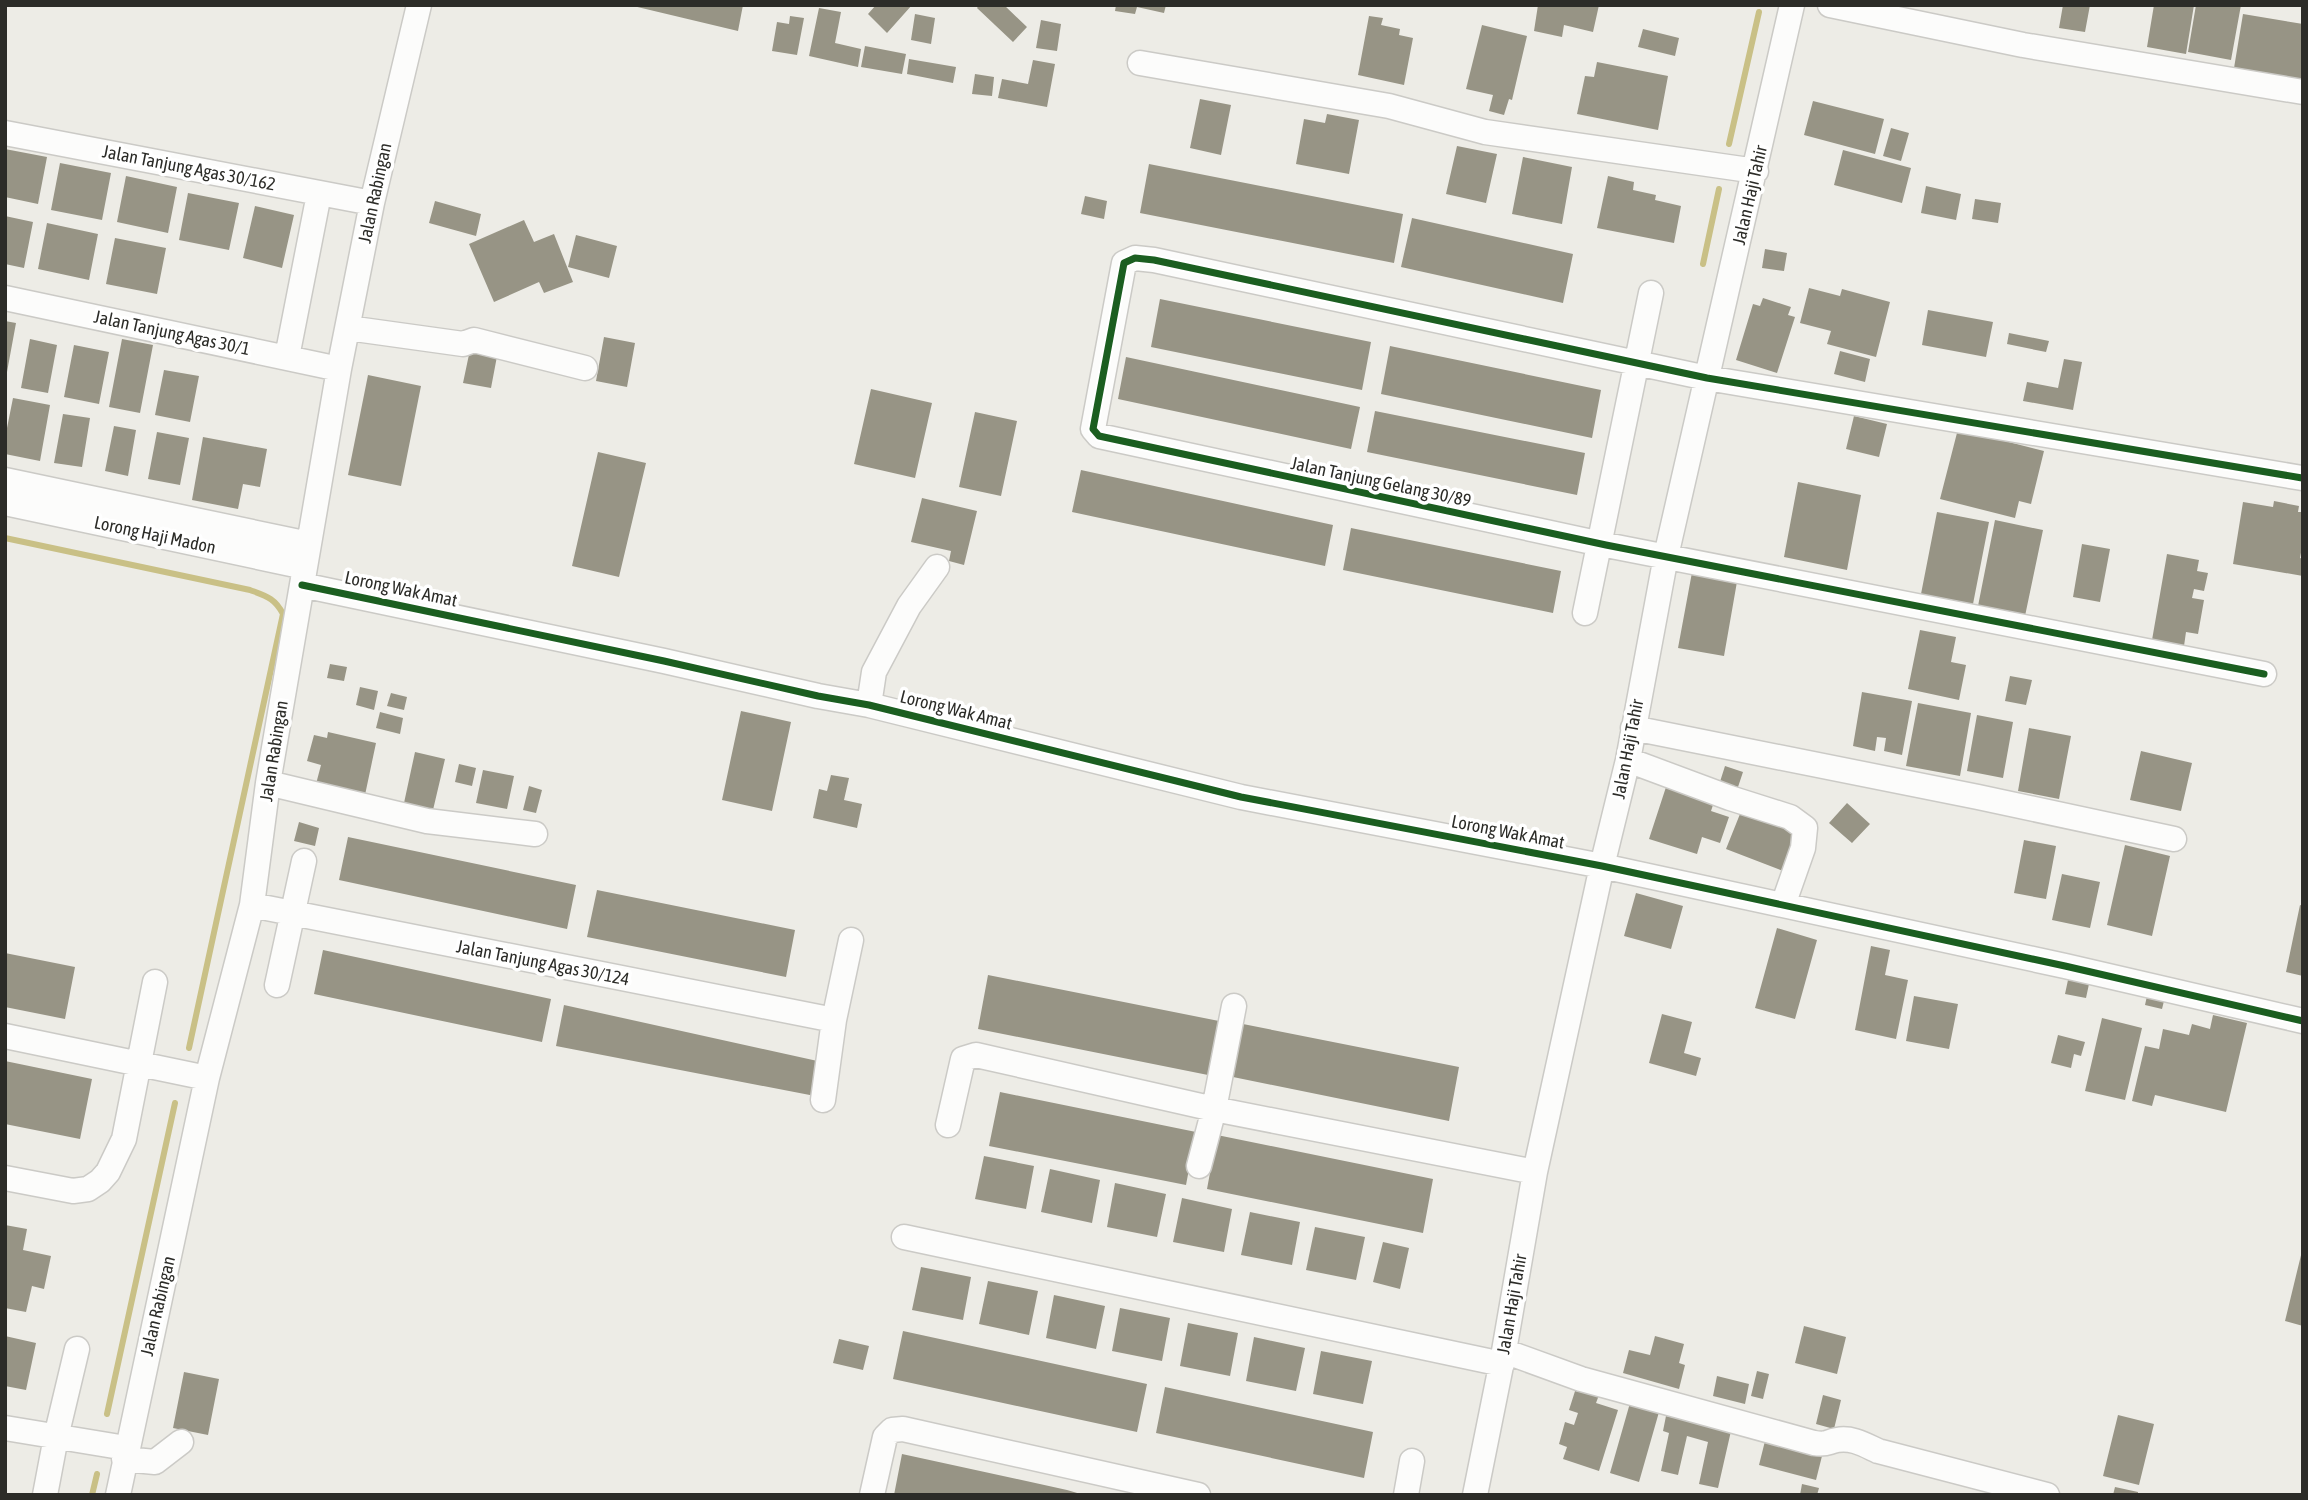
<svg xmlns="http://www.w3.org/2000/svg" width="2308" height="1500" font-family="'Asap Condensed',sans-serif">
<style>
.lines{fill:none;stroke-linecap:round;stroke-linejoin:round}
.stream{stroke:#c9c086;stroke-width:6}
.building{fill:#979485}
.minor-casing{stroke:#cbcac6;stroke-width:27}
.minor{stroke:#fcfcfb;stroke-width:24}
.cycleway-casing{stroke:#fff;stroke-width:11}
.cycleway{stroke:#1b5e20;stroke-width:7}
.labels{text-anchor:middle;stroke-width:7;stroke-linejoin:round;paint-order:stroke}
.street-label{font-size:18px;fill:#2c2c28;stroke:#fff}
</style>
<rect width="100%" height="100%" fill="#edece6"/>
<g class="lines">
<path class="stream" d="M1729,144L1759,12
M1703,264L1719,189
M5,538L250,590C266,596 275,598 283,614L189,1048
M107,1414L175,1103
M92,1495L97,1474"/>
</g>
<path class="building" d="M629,5H743L738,31Z
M876,5H912L887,33L868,14Z
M979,5H1004L1027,27L1013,42L977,8Z
M1116,5H1166L1164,13L1137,7L1135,14L1115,11Z
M1538,5H1599L1593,32L1564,25L1562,37L1534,31Z
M2063,5H2090L2085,32L2059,28Z
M2154,5H2194L2186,54L2147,47Z
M2196,5H2241L2231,60L2188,52Z
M819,8L841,12L835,43L861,49L858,67L809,56Z
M915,14L935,18L931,44L911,40Z
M2243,14L2303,24V65L2300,85L2233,74Z
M790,16L804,18L797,55L772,51L777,22L789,24Z
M1369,16L1383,18L1381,25L1400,29L1399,35L1413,38L1404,85L1358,75Z
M1041,20L1061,24L1057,51L1036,48Z
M1482,25L1527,36L1512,100L1509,99L1504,115L1489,111L1493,95L1466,89Z
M1643,29L1679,38L1675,56L1638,47Z
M865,46L906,54L902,74L861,67Z
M909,59L956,67L953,83L907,74Z
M1033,60L1055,64L1047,107L998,98L1002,79L1028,84Z
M1597,62L1668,76L1658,130L1577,114L1585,76L1594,77Z
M975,74L994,77L992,96L972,94Z
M1200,99L1231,105L1221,155L1190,148Z
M1813,101L1884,119L1875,154L1804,135Z
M1327,114L1359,120L1349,174L1296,164L1304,119L1325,123Z
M1891,128L1909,133L1901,161L1883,156Z
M1457,146L1497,154L1486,203L1446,194Z
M5,149L47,157L38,204L5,197Z
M1843,150L1911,168L1902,203L1834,185Z
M1523,157L1572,167L1562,224L1512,214Z
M60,163L111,173L102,220L51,210Z
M1149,164L1403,214L1394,263L1140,213Z
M126,176L177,187L168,233L117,222Z
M1608,176L1634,182L1633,190L1656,195L1655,200L1681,206L1674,243L1597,228Z
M1926,186L1961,194L1956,220L1921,213Z
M188,193L239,203L229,250L179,240Z
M1085,196L1107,201L1104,219L1081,214Z
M1975,199L2001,203L1998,223L1972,219Z
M435,201L481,214L476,236L429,223Z
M255,206L294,215L282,268L243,258Z
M5,216L33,222L24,268L5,264Z
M1412,218L1573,254L1563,303L1401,267Z
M524,220L534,242L554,234L573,282L544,293L539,282L494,302L469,244Z
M47,223L98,234L89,280L38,269Z
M576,235L617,246L609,278L568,267Z
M115,238L166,248L157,294L106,284Z
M1765,249L1787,253L1784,271L1762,268Z
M1809,288L1840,296L1842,289L1890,302L1876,357L1827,344L1831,331L1800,323Z
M1763,298L1791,307L1788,315L1795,317L1777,373L1736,360L1753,304L1760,306Z
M1160,299L1371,342L1362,390L1151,347Z
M1928,310L1993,322L1986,357L1922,345Z
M5,321L16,323L7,372L5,371Z
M2009,333L2049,341L2046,352L2007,344Z
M604,337L635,343L627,387L596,381Z
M30,339L57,345L48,393L21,388Z
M122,339L153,345L140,413L109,407Z
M74,345L109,352L99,404L64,397Z
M471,345L498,351L491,388L463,383Z
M1390,346L1601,390L1592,438L1381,394Z
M1840,351L1870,359L1865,382L1834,374Z
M1126,357L1360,407L1351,449L1118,399Z
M2064,359L2082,362L2073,410L2023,401L2027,382L2058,388Z
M164,370L199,376L190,422L155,415Z
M368,375L421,386L401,486L348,475Z
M871,389L932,403L915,478L854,464Z
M13,398L50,405L40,461L5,454V438Z
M1375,411L1585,453L1577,495L1367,452Z
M975,412L1017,421L1001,496L959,487Z
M63,414L90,418L82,467L54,463Z
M1854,416L1887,424L1879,457L1846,449Z
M114,426L136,430L128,476L105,471Z
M1958,429L2044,451L2031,504L2019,501L2015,518L1940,499Z
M157,432L189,438L180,485L148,479Z
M203,437L267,449L260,487L243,484L238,509L192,500Z
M598,452L646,463L619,577L572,566Z
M1081,470L1333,525L1325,566L1072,512Z
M1798,482L1861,495L1847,570L1784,557Z
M922,498L977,511L964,565L949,561L951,551L911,542Z
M2274,501L2299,506L2298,512H2303V542L2300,558L2303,559V576L2233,564L2243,502L2273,507Z
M1937,512L1989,522L1973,604L1921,594Z
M1995,520L2043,530L2025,616L1978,606Z
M1351,528L1561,571L1553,613L1343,570Z
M2082,544L2110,549L2100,602L2073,597Z
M2167,554L2199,560L2197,571L2208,573L2204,591L2194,589L2192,598L2204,600L2198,634L2186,632L2184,646L2152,640Z
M1693,567L1738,576L1724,656L1678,648Z
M1920,630L1956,637L1951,662L1966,665L1959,700L1908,689Z
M330,664L347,667L344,681L327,678Z
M2010,676L2032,680L2026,705L2005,701Z
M360,687L378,691L374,710L356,705Z
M1862,692L1912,701L1902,755L1884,751L1886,738L1877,737L1875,751L1853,746Z
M391,693L407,697L404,710L387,706Z
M1918,703L1971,713L1960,776L1906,766Z
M741,711L791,722L772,811L722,800Z
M380,712L403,718L400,734L376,728Z
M1977,715L2013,722L2003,778L1967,771Z
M2029,728L2071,736L2059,799L2018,791Z
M328,732L376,743L365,795L316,784L321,765L307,761L314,735L327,738Z
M2141,751L2192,763L2181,811L2130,800Z
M415,752L445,759L433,810L404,803Z
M459,764L476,768L472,786L455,782Z
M1725,766L1743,772L1736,793L1718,788Z
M483,770L514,776L507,809L476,803Z
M831,775L849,778L844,800L862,804L857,828L813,818L819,789L827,791Z
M1667,784L1715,799L1711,811L1729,817L1720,843L1702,837L1697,854L1649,839Z
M529,786L542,790L536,813L523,810Z
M1847,803L1870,824L1852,843L1829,823Z
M1742,809L1799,831L1783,871L1726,849Z
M299,822L319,828L315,846L294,841Z
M348,837L576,885L567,929L339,880Z
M2024,840L2056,846L2046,899L2014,893Z
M2125,845L2170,856L2152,936L2107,925Z
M2062,874L2100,882L2090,928L2052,920Z
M597,890L795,930L786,977L587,937Z
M1636,893L1683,906L1671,949L1624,936Z
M2300,905L2303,906V976L2286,972Z
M1777,928L1817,940L1795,1019L1755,1008Z
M1871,946L1890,950L1885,975L1908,980L1896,1039L1855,1030Z
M323,950L551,999L542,1042L314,994Z
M5,953L75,967L65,1019L5,1007Z
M988,975L1224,1022L1213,1076L978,1029Z
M2068,980L2089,984L2086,998L2065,994Z
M1914,996L1958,1004L1949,1049L1906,1041Z
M2147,996L2164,1001L2162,1009L2145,1005Z
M564,1005L822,1062L815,1096L556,1046Z
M1662,1014L1692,1022L1684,1053L1701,1058L1696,1076L1649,1063Z
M2213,1015L2247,1023L2226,1112L2155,1095L2152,1106L2132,1101L2145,1046L2159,1049L2163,1029L2189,1035L2192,1024L2210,1029Z
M2102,1018L2142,1028L2125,1100L2085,1091Z
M1243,1024L1459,1067L1449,1121L1233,1077Z
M2058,1035L2085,1042L2081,1056L2074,1054L2071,1068L2051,1063Z
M5,1061L92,1079L80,1139L5,1124Z
M1000,1092L1196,1132L1186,1185L989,1146Z
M1217,1135L1433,1179L1423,1233L1207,1189Z
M984,1156L1034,1166L1026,1209L975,1199Z
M1050,1169L1100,1180L1092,1223L1041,1212Z
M1115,1183L1166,1194L1157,1237L1107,1227Z
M1182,1198L1232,1209L1224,1252L1173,1242Z
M1250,1212L1300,1222L1292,1265L1241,1255Z
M5,1225L27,1229L23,1250L51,1256L44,1289L32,1286L26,1312L5,1308Z
M1315,1227L1365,1237L1356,1280L1306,1270Z
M1383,1242L1409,1248L1400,1289L1373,1282Z
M2302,1251H2303V1326L2285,1321Z
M921,1267L971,1277L963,1320L912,1310Z
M988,1281L1038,1291L1029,1335L979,1324Z
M1054,1295L1105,1306L1096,1349L1046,1338Z
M1120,1308L1170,1318L1162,1361L1112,1351Z
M1188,1323L1238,1333L1230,1376L1180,1366Z
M1804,1326L1846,1337L1837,1374L1795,1363Z
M903,1331L1147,1384L1137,1432L893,1379Z
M5,1336L36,1343L26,1390L5,1386Z
M1655,1336L1684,1344L1679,1363L1685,1365L1679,1389L1623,1373L1629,1350L1650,1355Z
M1254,1337L1305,1348L1296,1391L1246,1381Z
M839,1339L869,1346L863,1370L833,1363Z
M1321,1351L1372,1361L1363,1404L1313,1394Z
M1757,1371L1769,1374L1763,1399L1751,1396Z
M184,1372L219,1379L208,1435L173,1428Z
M1717,1376L1749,1384L1745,1404L1713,1396Z
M1165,1387L1373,1432L1364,1478L1156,1433Z
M1576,1388L1599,1395L1596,1403L1618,1410L1599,1471L1563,1459L1567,1447L1559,1444L1565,1422L1574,1425L1578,1413L1569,1410Z
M1823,1395L1841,1400L1834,1429L1816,1424Z
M1630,1403L1659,1412L1639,1482L1610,1473Z
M2118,1415L2154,1424L2139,1485L2103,1476Z
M1666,1416L1731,1431L1718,1488L1699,1484L1708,1442L1687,1436L1678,1475L1661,1471L1669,1433L1663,1431Z
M1765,1441L1822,1456L1816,1480L1759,1465Z
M902,1454L1067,1490L1084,1495H894Z
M1802,1484L1819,1488L1817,1495H1800Z
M2115,1487L2138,1492V1495H2113Z"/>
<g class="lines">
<defs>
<path id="minor" d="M1830,5L2023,45L2303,92
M1140,63L1389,106L1485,132L1756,171
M5,133L372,203
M5,298L339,369
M348,328L463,344L474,340L585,368
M287,357L319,194
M5,480L309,544
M5,503L305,567
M302,585L664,661L818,696L869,705L1241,797L1602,866L2065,966L2303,1021
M1585,613L1651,293
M2264,674L1606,545L1099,436L1093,429L1124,263L1135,258L1154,260L1707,378L2302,478
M869,705L874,672L909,606L937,567
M1633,728L1978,797L2174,839
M1628,760L1730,798L1790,817L1805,828L1803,848L1783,905
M268,783L427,821L535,834
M252,905L834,1020
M277,985L304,861
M5,1036L207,1078
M823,1100L834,1020L851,940
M948,1125L963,1059L976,1055L1214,1109L1535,1172
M1199,1166L1214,1109L1234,1006
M5,1178L73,1191L88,1189L100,1181L108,1172L124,1139L155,982
M904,1237L1502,1364
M1504,1351L1581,1379L1814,1443C1828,1445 1826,1442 1837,1440C1852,1437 1865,1445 1878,1451L2047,1495
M5,1428L126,1448
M124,1459L155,1462L181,1442
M45,1495L56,1437L77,1349
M118,1495L207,1078L252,905L268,783L339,369L372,203L419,5
M872,1495L885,1437L892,1430L903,1429L1198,1495
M1406,1495L1412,1461
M1475,1495L1504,1351L1535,1172L1602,866L1628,760L1666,556L1792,5"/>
</defs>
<use href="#minor" class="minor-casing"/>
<use href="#minor" class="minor"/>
<defs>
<path id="cycleway" d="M302,585L664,661L818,696L869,705L1241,797L1602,866L2065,966L2303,1021
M2264,674L1606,545L1099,436L1093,429L1124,263L1135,258L1154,260L1707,378L2302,478"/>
</defs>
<use href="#cycleway" class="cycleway-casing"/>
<use href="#cycleway" class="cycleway"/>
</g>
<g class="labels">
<g class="street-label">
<text transform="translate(189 168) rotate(11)" y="6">Jalan Tanjung Agas 30/162</text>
<text transform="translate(375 193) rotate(-78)" y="6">Jalan Rabingan</text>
<text transform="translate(1750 195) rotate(-77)" y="6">Jalan Haji Tahir</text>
<text transform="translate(172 333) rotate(12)" y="6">Jalan Tanjung Agas 30/1</text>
<text transform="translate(1381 482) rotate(12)" y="6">Jalan Tanjung Gelang 30/89</text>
<text transform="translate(155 535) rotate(12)" y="6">Lorong Haji Madon</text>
<text transform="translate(401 589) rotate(12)" y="6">Lorong Wak Amat</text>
<text transform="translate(956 710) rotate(14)" y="6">Lorong Wak Amat</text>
<text transform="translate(1628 749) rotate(-79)" y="6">Jalan Haji Tahir</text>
<text transform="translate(274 751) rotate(-81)" y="6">Jalan Rabingan</text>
<text transform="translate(1508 832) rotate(11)" y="6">Lorong Wak Amat</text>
<text transform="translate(543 963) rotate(11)" y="6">Jalan Tanjung Agas 30/124</text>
<text transform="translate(1512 1304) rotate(-80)" y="6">Jalan Haji Tahir</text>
<text transform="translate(158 1306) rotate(-77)" y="6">Jalan Rabingan</text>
</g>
</g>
<rect width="2308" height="1500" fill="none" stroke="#2c2c28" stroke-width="14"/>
</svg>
